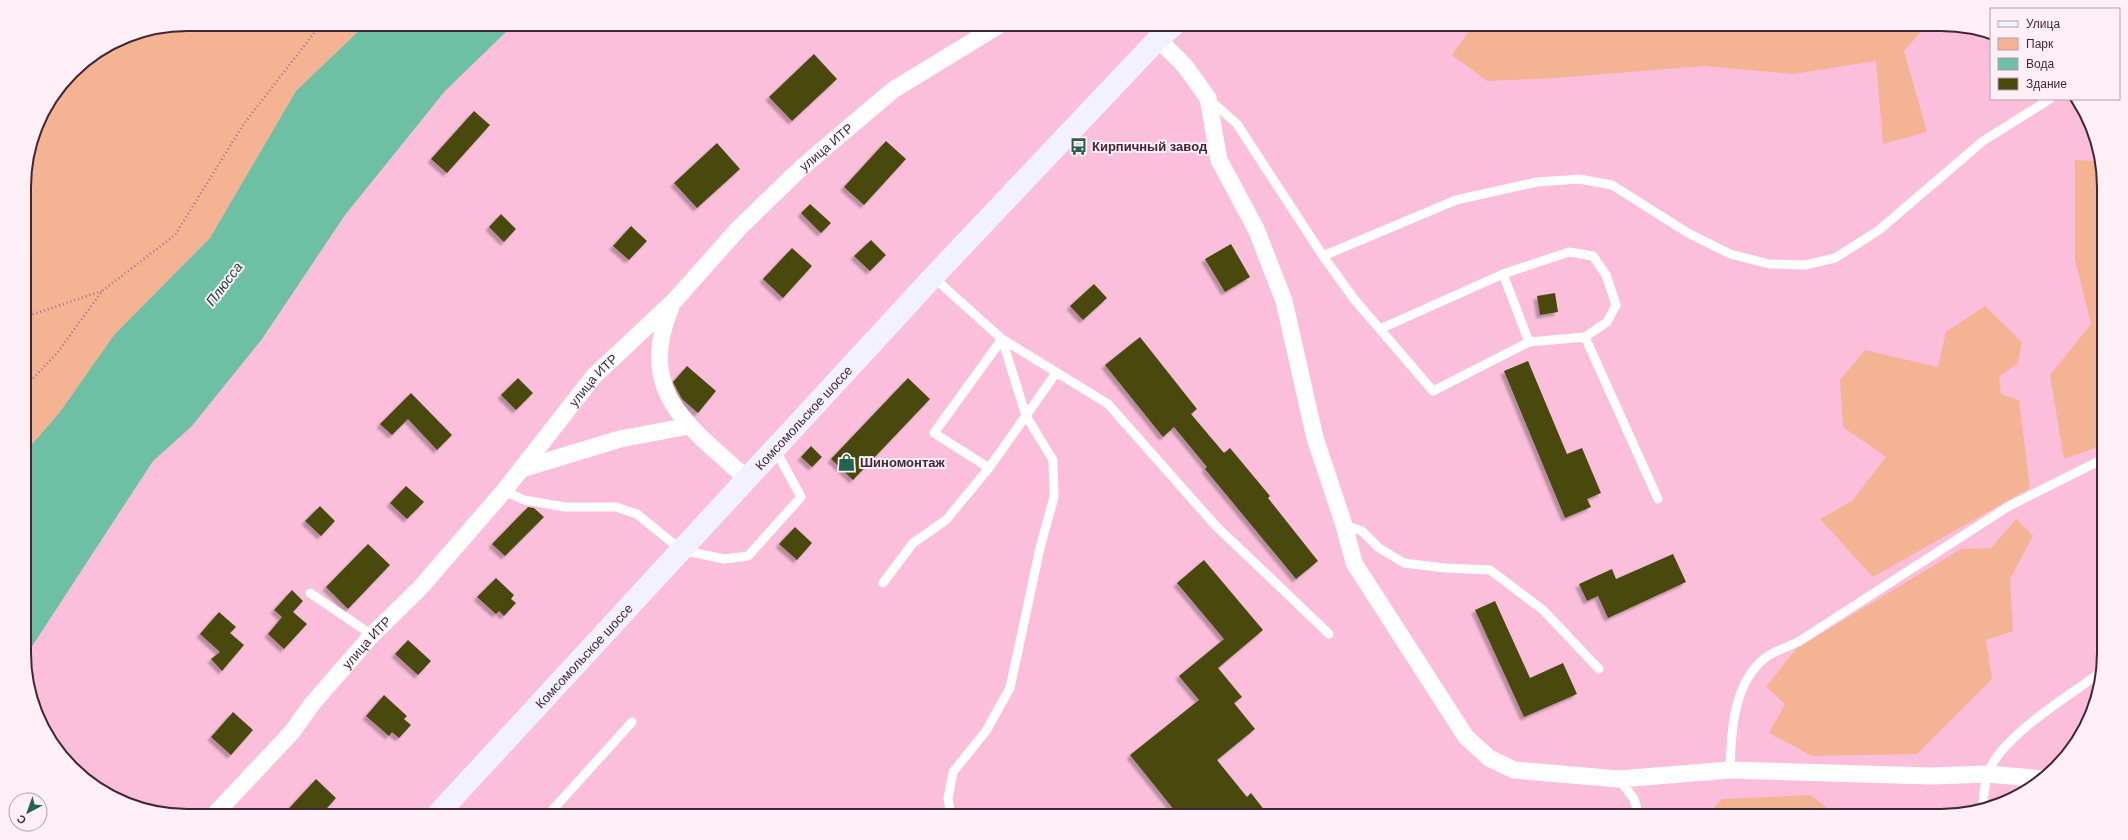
<svg xmlns="http://www.w3.org/2000/svg" width="2128" height="840" font-family="Helvetica,sans-serif">
<style>
.green{fill:#f4b493}
.water{fill:#6dc0a3}
.building{fill:#49490c;filter:url(#shadow)}
.lines{fill:none;stroke-linecap:round;stroke-linejoin:round}
.path{stroke:#a07388;stroke-width:2.5;stroke-dasharray:1 3;stroke-linecap:butt}
.service{stroke:#fff;stroke-width:9}
.minor{stroke:#fff;stroke-width:17}
.secondary{stroke:#f2f1ff;stroke-width:22}
.labels{text-anchor:middle;stroke-width:4;stroke-linejoin:round;paint-order:stroke}
.poi-label{font-size:13px;font-weight:bold;fill:#432634;stroke:#ffeff6;text-anchor:start}
.street-label{font-size:13px;fill:#432634;stroke:#ffeff6}
.water-label{font-size:14px;font-style:italic;fill:#153b2f;stroke:#ffeff6}
.rim{fill:none;stroke:#432634;stroke-width:2}
</style>
<defs>
<filter id="shadow"><feDropShadow dx="-3.5" dy="3.5" stdDeviation="1" flood-color="#0004"/></filter>
</defs>
<rect width="100%" height="100%" fill="#fbbfdb"/>
<path class="green" d="M187,24H366L296,91L210,238L114,335L60,412L26,451L24,176L41,115L79,65L125,36Z
M1474,24H1928L1904,51L1927,132L1883,144L1876,61L1793,74L1704,66L1556,78L1487,81L1452,55Z
M2075,160L2094,161L2103,169V439L2095,448L2064,459L2050,375L2091,324L2075,260Z
M1985,306L2022,342L2018,363L1999,377L2001,394L2019,400L2030,488L1873,577L1820,519L1852,501L1886,457L1843,427L1840,380L1865,350L1938,367L1946,332Z
M2016,519L2033,536L2010,579L2013,631L1986,640L1992,679L1917,754L1812,756L1769,733L1785,704L1766,687L1796,649L1961,549L1991,548Z
M1811,795L1837,816H1711L1710,812L1722,799Z"/>
<path class="water" d="M366,24H514L445,91L345,215L262,339L191,427L153,461L27,654L26,451L60,412L114,335L210,238L296,91Z"/>
<path class="building" d="M814,54L837,79L792,121L769,97Z
M474,111L490,125L447,173L431,159Z
M886,141L906,159L864,205L844,187Z
M717,143L740,169L697,208L674,183Z
M810,204L831,223L821,233L801,213Z
M501,214L516,229L504,242L489,227Z
M631,226L647,241L629,260L613,246Z
M871,240L886,255L870,271L854,256Z
M1231,244L1250,277L1225,292L1205,259Z
M792,248L812,266L783,298L763,279Z
M1094,284L1107,298L1083,320L1070,306Z
M1555,293L1558,312L1540,315L1537,296Z
M1140,337L1197,409L1191,414L1224,453L1230,448L1270,496L1268,498L1318,561L1296,579L1205,469L1207,467L1174,427L1163,437L1105,365Z
M1528,361L1567,454L1582,448L1601,493L1587,499L1591,507L1565,518L1504,371Z
M687,366L716,391L698,413L682,399L673,382Z
M518,378L533,393L516,410L501,395Z
M908,378L930,399L853,480L831,459Z
M411,393L452,435L437,450L408,419L392,435L380,424Z
M811,446L822,457L812,467L801,457Z
M406,486L424,502L407,519L390,503Z
M320,506L335,521L321,536L305,521Z
M528,507L534,508L544,517L505,556L492,544Z
M795,527L812,543L797,560L779,544Z
M368,544L390,565L348,609L326,587Z
M1673,554L1686,582L1608,618L1598,596L1587,601L1579,584L1612,569L1616,579Z
M1204,560L1263,630L1218,668L1242,697L1234,703L1255,729L1217,760L1247,797L1251,793L1269,816H1179L1130,755L1199,700L1179,676L1224,639L1177,583Z
M496,578L514,595L511,599L516,603L504,616L499,611L496,614L477,597Z
M292,590L303,601L293,612L307,624L284,649L268,634L282,617L274,610Z
M1495,601L1530,678L1563,663L1577,694L1524,717L1475,610Z
M219,612L236,627L230,633L244,645L222,671L211,659L220,652L200,634Z
M408,640L431,661L418,675L395,654Z
M384,695L407,716L404,719L411,725L399,738L392,732L389,736L366,716Z
M233,712L253,730L231,755L211,737Z
M316,779L336,798L320,816H282Z"/>
<g class="lines">
<path class="path" d="M25,317L102,291
M25,387L58,352L102,291L175,235L243,125L321,24"/>
<path class="service" d="M1210,100L1237,124L1323,256L1354,299L1433,391L1529,342L1585,337L1658,499
M1323,256L1456,200L1537,182L1579,179L1612,185L1688,233L1730,254L1769,264L1805,265L1835,258L1879,230L1983,141L2050,99
M1503,274L1529,342
M933,277L1002,339L1108,404L1215,525L1329,634
M1380,329L1503,274L1569,252L1593,256L1606,275L1616,305L1607,322L1585,337
M989,468L934,433L1002,339
M504,491L524,500L565,507H616L637,514L681,550L724,559L748,556L801,497L775,449
M1344,525L1362,531L1379,548L1404,563L1445,568L1490,570L1543,610L1599,669
M883,583L913,543L946,520L989,468L1056,373
M310,593L372,635
M1730,770C1731,733 1733,683 1765,658C1774,651 1787,647 1798,642L2009,506L2103,459
M1619,779L1634,799L1639,816
M1982,810C1984,798 1984,784 1988,773C2001,736 2069,696 2101,672
M547,816L632,722
M951,816L948,799L953,772L986,731L1010,688L1040,548L1054,497L1053,460L1026,416L1002,339"/>
<g class="minor">
<path d="M1158,39L1185,66L1208,98L1219,160L1256,229L1284,301L1315,438L1344,525L1354,563L1466,737L1489,758L1514,770L1619,779L1730,770L1931,776L1988,774L2044,779"/>
<path d="M671,307C635,392 689,426 746,478"/>
<path d="M521,469L620,439L689,426"/>
<path id="s1" d="M213,816L292,732L312,704L372,635L420,588L504,491L594,376L675,300L739,228L801,168L893,90L1001,24"/>
</g>
<path class="secondary" id="s2" d="M436,816L933,277L1158,39L1175,24"/>
</g>
<defs>
<symbol id="bus-bare" viewBox="-9 -9 18 18"><path d="M-5-6H5V4H4V6H2V4H-2V6H-4V4H-5ZM-3.5-4V0h7V-4ZM-3.5 1.2v1.5H-2V1.2ZM2 1.2v1.5H3.5V1.2Z" fill="#24634f" stroke="#ffeff6" stroke-width="2.5" paint-order="stroke"/></symbol>
<symbol id="shop-bare" viewBox="-9 -9 18 18"><path d="M-5-2.5h2.3a2.7 3.5 0 0 1 5.4 0H5L5.5 6h-11ZM-1.5-2.5h3a1.5 2.3 0 0 0-3 0Z" fill="#24634f" stroke="#ffeff6" stroke-width="2.5" paint-order="stroke"/></symbol>
</defs>
<g fill-rule="evenodd">
<use href="#bus-bare" x="1066" y="134" width="25" height="25"/>
<use href="#shop-bare" x="834" y="450" width="25" height="25"/>
</g>
<g class="labels">
<g class="poi-label">
<text x="1092" y="151">Кирпичный завод</text>
<text x="860" y="467">Шиномонтаж</text>
</g>
<g class="street-label">
<text dy="5" stroke="none"><textPath href="#s1" startOffset="909">улица ИТР</textPath></text>
<text dy="5" stroke="none"><textPath href="#s1" startOffset="579">улица ИТР</textPath></text>
<text dy="5" stroke="none"><textPath href="#s2" startOffset="542">Комсомольское шоссе</textPath></text>
<text dy="5" stroke="none"><textPath href="#s1" startOffset="232">улица ИТР</textPath></text>
<text dy="5" stroke="none"><textPath href="#s2" startOffset="218">Комсомольское шоссе</textPath></text>
</g>
<g class="water-label">
<text transform="translate(224 284) rotate(-53)" y="5">Плюсса</text>
</g>
</g>
<path d="M0 0H2128V840H0ZM187 31H1941A156 156 0 0 1 2097 187V653A156 156 0 0 1 1941 809H187A156 156 0 0 1 31 653V187A156 156 0 0 1 187 31Z" fill="#ffeff6" fill-rule="evenodd"/>
<path class="rim" d="M187 31H1941A156 156 0 0 1 2097 187V653A156 156 0 0 1 1941 809H187A156 156 0 0 1 31 653V187A156 156 0 0 1 187 31Z"/>
<rect x="1990" y="8" width="130" height="92" fill="#ffeff6" stroke="#b49fa8"/>
<rect x="1998" y="21" width="20" height="6" fill="#f2f1ff" stroke="#b49fa8"/>
<text x="2026" y="28" font-size="12" fill="#432634">Улица</text>
<rect x="1998" y="38" width="20" height="12" fill="#f4b493" stroke="#b49fa8"/>
<text x="2026" y="48" font-size="12" fill="#432634">Парк</text>
<rect x="1998" y="58" width="20" height="12" fill="#6dc0a3" stroke="#b49fa8"/>
<text x="2026" y="68" font-size="12" fill="#432634">Вода</text>
<rect x="1998" y="78" width="20" height="12" fill="#49490c" stroke="#b49fa8"/>
<text x="2026" y="88" font-size="12" fill="#432634">Здание</text>
<g transform="translate(28 812) rotate(221)"><circle r="19" fill="#ffeff6" stroke="#b49fa8"/>
<path d="M0-3L7 15L0 10L-7 15Z" fill="#24634f"/>
<text y="-6" font-size="11" font-weight="bold" text-anchor="middle" fill="#432634">С</text>
</g>
</svg>
